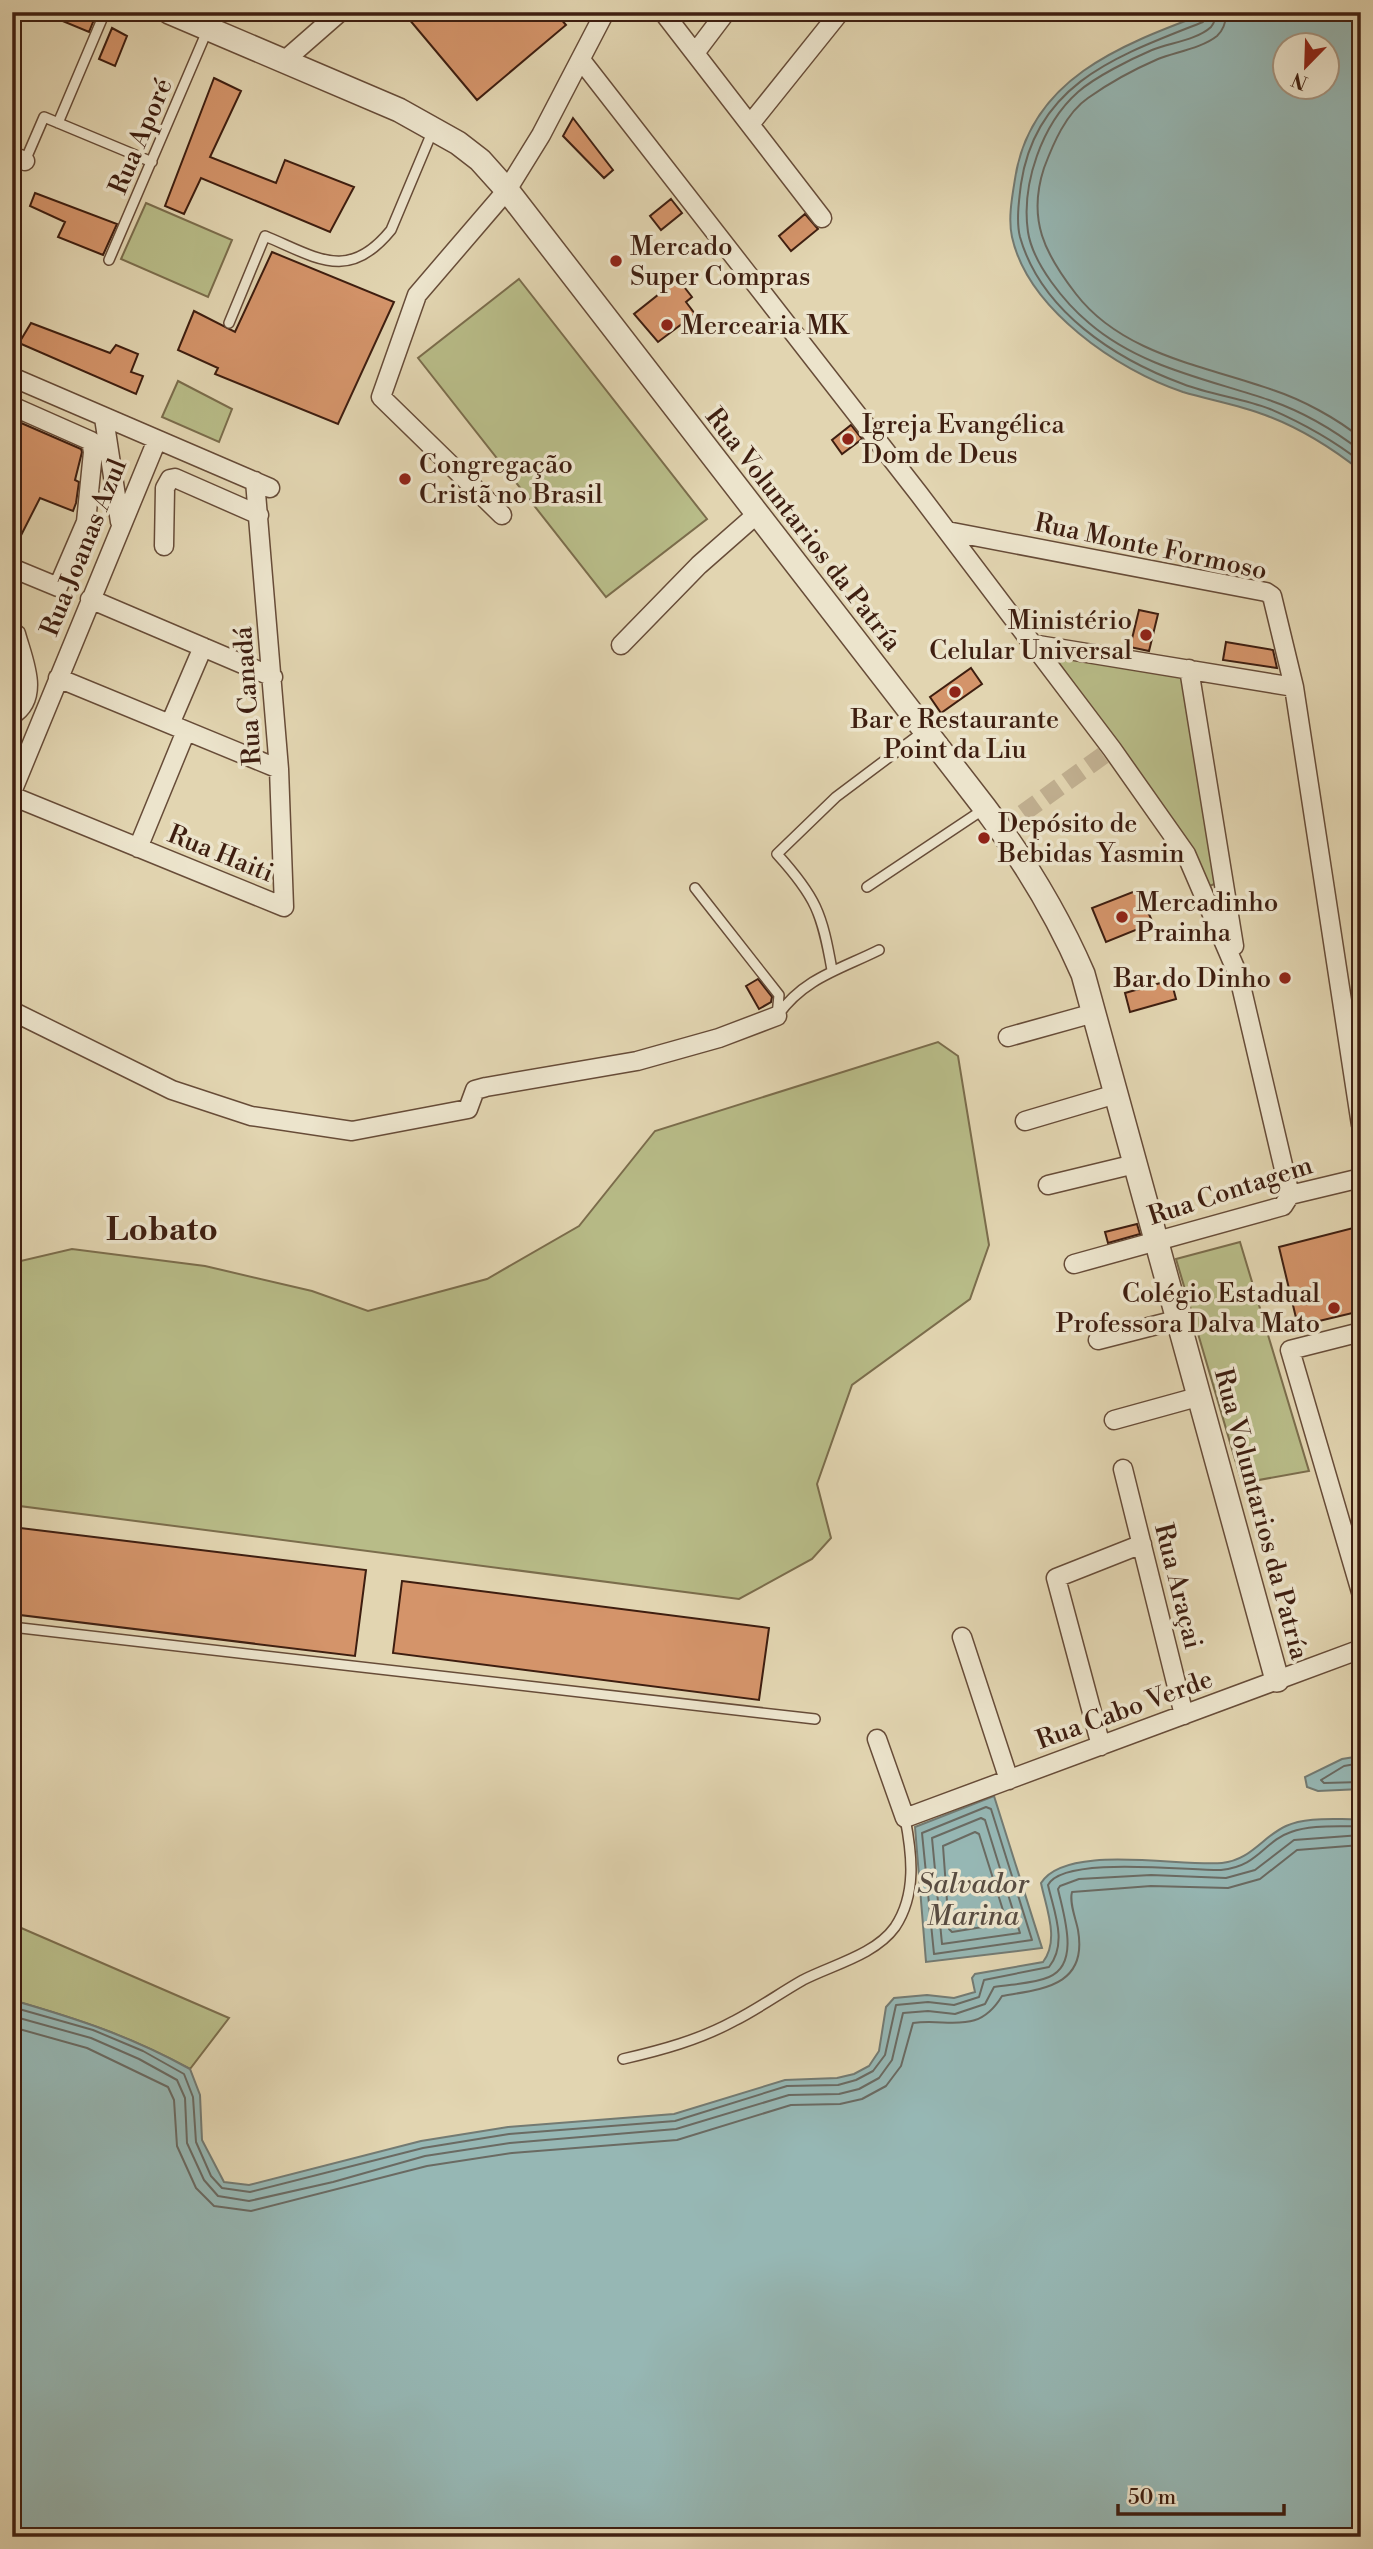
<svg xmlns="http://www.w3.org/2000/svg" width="1373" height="2549" font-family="'Libre Bodoni',serif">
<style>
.green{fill:#b8bc88;stroke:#7b6d4c;stroke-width:2}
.water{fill:#96b7b4;stroke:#737a72;stroke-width:2;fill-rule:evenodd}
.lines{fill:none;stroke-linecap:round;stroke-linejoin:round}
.shore{stroke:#6a6a62;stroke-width:2}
.building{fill:#d4946a;stroke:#3e1e10;stroke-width:2}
.minor-tunnel{stroke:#c1b091;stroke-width:18;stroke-dasharray:18 9;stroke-linecap:butt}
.service-casing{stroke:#674c38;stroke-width:12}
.minor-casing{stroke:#674c38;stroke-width:21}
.tertiary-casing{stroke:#674c38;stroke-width:26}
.service{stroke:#ece4cc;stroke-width:9}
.minor{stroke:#ece4cc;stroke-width:18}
.tertiary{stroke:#ece4cc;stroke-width:23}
.poi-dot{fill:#8f2418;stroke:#ece4cc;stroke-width:2.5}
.labels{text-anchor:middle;stroke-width:7;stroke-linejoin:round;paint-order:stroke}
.street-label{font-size:26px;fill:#3e1e10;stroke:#ece4cc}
.poi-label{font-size:26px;fill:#3e1e10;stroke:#ece4cc;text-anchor:start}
.water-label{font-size:28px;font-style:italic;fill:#584c41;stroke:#ece4cc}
.district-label{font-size:33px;font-weight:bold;fill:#3e1e10;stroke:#ece4cc}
</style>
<rect width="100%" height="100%" fill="#e2d5b1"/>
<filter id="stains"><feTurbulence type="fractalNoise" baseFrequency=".00286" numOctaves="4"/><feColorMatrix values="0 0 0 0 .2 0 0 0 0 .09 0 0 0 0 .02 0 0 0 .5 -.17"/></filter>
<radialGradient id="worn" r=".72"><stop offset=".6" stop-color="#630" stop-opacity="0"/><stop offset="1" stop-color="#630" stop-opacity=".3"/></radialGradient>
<path class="green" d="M146,203L232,240L208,297L121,259Z
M519,279L707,519L606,597L418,358Z
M178,381L232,409L219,442L162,417Z
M1051,652L1185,674L1217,883L1207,887L1194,851Z
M938,1042L958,1056L989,1245L970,1299L852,1385L817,1484L831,1538L812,1559L739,1599L12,1505V1263L72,1249L205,1266L312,1291L368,1311L487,1279L579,1226L655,1131Z
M1240,1242L1309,1471L1242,1483L1176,1259Z
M12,1924L229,2018L190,2069C130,2036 78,2019 12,2000Z"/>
<path class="water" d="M1209,12H1361V471C1332,448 1300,428 1265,415C1239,405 1210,400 1183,392C1117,370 1028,309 1012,237C1008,219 1012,197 1015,179C1030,77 1124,44 1209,12ZM1286,46H1328V88H1286Z
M1361,1756V1789L1318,1791L1307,1787L1305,1777L1342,1759Z
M994,1796L1042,1948L926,1962L915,1827Z
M1361,1819V2537H12V2000C78,2019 130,2036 190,2069L200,2095L202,2140L224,2182L249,2185L421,2141L508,2127L674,2114L785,2080L837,2078L854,2074L869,2066L879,2051L886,2007L894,1998L927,1995L954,1998L975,1992L972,1978L975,1974L1043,1962C1060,1940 1046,1908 1041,1883C1066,1843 1180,1867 1222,1863C1251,1860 1262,1837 1286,1826C1307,1816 1338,1820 1361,1819Z"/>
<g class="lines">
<path class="shore" d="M1207,12L1203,22C1120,55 1036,82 1021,184C1019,200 1016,221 1020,237C1041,311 1115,359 1183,384C1211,395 1242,398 1270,409C1302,423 1333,440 1361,462
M1216,12C1216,18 1215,22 1211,27C1197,40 1169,43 1152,50C1131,59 1095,77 1078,92C1042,124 1021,184 1028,232C1033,264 1065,303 1089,323C1140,367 1207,379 1269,400C1301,411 1334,430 1361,451
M1227,12C1226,21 1224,30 1217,36C1202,48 1176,52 1158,59C1135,69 1109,83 1088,98C1066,113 1053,144 1044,168C1027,220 1045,254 1076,294C1123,355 1206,366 1273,390C1303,400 1336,418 1361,438
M1361,1763L1344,1766L1321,1780L1324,1783L1361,1782
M986,1807L991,1809L1032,1940L934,1954L922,1833Z
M981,1818L985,1820L1020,1933L942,1944L932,1838Z
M975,1832L979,1834L1007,1923L952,1932L949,1929L943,1846Z
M12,2007L93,2030L143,2051L184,2074L193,2097L196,2142L211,2176L222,2188L250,2192L423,2148L509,2134L675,2121L787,2086L838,2085L856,2080L873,2071L885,2055L896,2005L928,2002L954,2005L979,1997L984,1980L1049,1967C1068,1943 1054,1912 1048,1885C1063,1855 1190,1871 1221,1870C1258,1867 1264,1841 1291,1832C1312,1824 1339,1827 1361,1826
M12,2016L91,2038L139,2059L177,2080L185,2098L187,2143L204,2180L218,2196L249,2201L333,2182L425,2156L510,2143L676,2129L789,2095L839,2094L859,2089L879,2078L892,2060L903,2013L928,2011L955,2014L985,2004L994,1987C1011,1984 1033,1984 1049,1977C1081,1964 1063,1913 1058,1889L1060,1886L1079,1879L1151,1875L1226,1878L1255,1870L1294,1840L1361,1835
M12,2027L87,2048L168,2087L174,2100L177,2146L196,2188L214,2206L251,2211L427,2166L512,2153L677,2140L791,2105L840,2104L862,2099L886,2086L901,2066L913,2023C949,2018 978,2036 1002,1996C1041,1989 1088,1987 1078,1930C1076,1919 1069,1903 1072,1892L1151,1886L1228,1888L1260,1879L1297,1850L1361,1845"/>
</g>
<path class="building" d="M41,12H97L89,32Z
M403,12H555L566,25L477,100Z
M112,28L127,36L115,66L99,59Z
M214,78L241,91L210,157L276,183L285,160L354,187L330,232L201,178L184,214L165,206Z
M573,118L613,170L604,178L563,136Z
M35,193L117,224L103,255L58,237L65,222L30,206Z
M671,199L682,213L661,230L650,216Z
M805,214L818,229L791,251L779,236Z
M272,252L394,302L338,424L215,374L218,368L178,350L194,311L235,332Z
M678,279L692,297L686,302L695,314L658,342L634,314Z
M31,323L110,353L116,345L138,354L131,372L143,376L136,394L19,343Z
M12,419L81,449L82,452L75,480L79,482L76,503L73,511L40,498L12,553Z
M851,425L862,439L842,454L832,440Z
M1139,610L1158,614L1149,651L1130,647Z
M1226,642L1273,650L1277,668L1223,660Z
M971,668L982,684L941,713L930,697Z
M1138,890L1153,923L1106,942L1092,908Z
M758,979L772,997L771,1002L759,1009L746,986Z
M1171,980L1176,999L1130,1012L1125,993Z
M1137,1224L1140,1234L1108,1243L1105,1232Z
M1361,1226V1311L1298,1326L1279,1247Z
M12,1527L366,1570L355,1656L12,1614Z
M402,1581L769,1628L759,1700L393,1653Z"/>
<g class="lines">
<path class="minor-tunnel" d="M1001,829L1112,749"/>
<defs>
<path id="service" d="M58,123L105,12
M25,161L44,117L152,162
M109,260L207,31
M229,323L265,236C316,257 348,283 391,230L433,130
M867,887L984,809
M695,888L779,995L777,1016
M832,970C822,913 816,897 777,854L836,797L924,731
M778,1015C804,978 841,969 879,950
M12,1627L815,1719
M623,2059C662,2050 699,2040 734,2021C758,2009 780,1993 803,1980C832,1965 875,1955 895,1927C917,1894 912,1854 905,1818"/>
<path id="minor" d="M663,12L822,218
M695,53L726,12
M581,60L919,494L1112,749L1186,854L1239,977L1290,1195
M284,61L340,12
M751,123L840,12
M12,156L25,161
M12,377L270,488
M12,406L91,441L93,452L86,522L58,587L12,568
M104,418L120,522
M502,515L381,397L417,295L507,190L541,135L605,12
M947,531L1266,592L1272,596L1294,687L1361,1125
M164,546L165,488L170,479L175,478L259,515
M90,599L273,677
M1032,644L1294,687
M621,645L699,565L757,514
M1189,669L1234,946
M58,678L279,769
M12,715C41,697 23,660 16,634
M170,724L203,647
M12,792L157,440
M12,796L284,907L279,769L255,481
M138,848L186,731
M12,1011L172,1090L251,1116L352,1131L468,1109L475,1090L486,1087L637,1061L719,1038L777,1016
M1008,1037L1094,1013
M1025,1121L1116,1094
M1048,1185L1135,1164
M1074,1264L1283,1206L1290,1195L1361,1178
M1361,1332L1290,1350L1361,1592
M1098,1340L1180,1319
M1114,1420L1201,1396
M1123,1469L1184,1715
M962,1637L1009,1780
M877,1739L905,1818L1361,1649
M1101,1746L1056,1578L1142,1544"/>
<path id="tertiary" d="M169,12L399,110L458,143L480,160L507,190L985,808C1024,860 1057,914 1083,974L1277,1680"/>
</defs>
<use href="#service" class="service-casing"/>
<use href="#minor" class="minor-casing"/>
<use href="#tertiary" class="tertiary-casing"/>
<use href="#service" class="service"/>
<use href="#minor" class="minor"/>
<use href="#tertiary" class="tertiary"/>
</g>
<g class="poi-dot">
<circle cx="616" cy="261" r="7"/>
<circle cx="667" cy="325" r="7"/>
<circle cx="848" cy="439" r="7"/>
<circle cx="405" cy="479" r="7"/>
<circle cx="1146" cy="635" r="7"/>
<circle cx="955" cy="692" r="7"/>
<circle cx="984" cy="838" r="7"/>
<circle cx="1122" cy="917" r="7"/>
<circle cx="1285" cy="978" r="7"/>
<circle cx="1334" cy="1308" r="7"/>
</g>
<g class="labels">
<g class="street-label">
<text transform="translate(140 136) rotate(-67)" y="9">Rua Aporé</text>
<text transform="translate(804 529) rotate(52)" y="9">Rua Voluntarios da Patría</text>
<text transform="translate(1151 546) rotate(12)" y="9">Rua Monte Formoso</text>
<text transform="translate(83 547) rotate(-68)" y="9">Rua Joanas Azul</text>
<text transform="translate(247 696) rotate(-94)" y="9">Rua Canadá</text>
<text transform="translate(221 853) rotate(22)" y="9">Rua Haiti</text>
<text transform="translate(1230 1190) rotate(-18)" y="9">Rua Contagem</text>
<text transform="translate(1262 1514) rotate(75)" y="9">Rua Voluntarios da Patría</text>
<text transform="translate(1179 1586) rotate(76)" y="9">Rua Araçai</text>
<text transform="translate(1124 1709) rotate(-20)" y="9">Rua Cabo Verde</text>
</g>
<g class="poi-label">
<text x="630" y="255">Mercado<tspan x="630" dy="30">Super Compras</tspan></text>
<text x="681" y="334">Mercearia MK</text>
<text x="862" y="433">Igreja Evangélica<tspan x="862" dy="30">Dom de Deus</tspan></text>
<text x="419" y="473">Congregação<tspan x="419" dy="30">Cristã no Brasil</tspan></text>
<text x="1132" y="629" text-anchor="end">Ministério<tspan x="1132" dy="30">Celular Universal</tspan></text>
<text x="955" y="728" text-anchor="middle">Bar e Restaurante<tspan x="955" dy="30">Point da Liu</tspan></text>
<text x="998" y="832">Depósito de<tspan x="998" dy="30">Bebidas Yasmin</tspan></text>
<text x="1136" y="911">Mercadinho<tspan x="1136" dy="30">Prainha</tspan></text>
<text x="1271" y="987" text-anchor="end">Bar do Dinho</text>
<text x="1320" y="1302" text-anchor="end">Colégio Estadual<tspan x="1320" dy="30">Professora Dalva Mato</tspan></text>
</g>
<g class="water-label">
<text x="973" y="1893">Salvador<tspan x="973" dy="32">Marina</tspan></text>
</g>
<g class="district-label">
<text x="162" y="1240">Lobato</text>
</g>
</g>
<rect width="1373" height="2549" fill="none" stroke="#e2d5b1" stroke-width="42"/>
<rect x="14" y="14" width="1345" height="2521" fill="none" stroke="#3e1e10" stroke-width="3.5"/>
<rect x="21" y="21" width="1331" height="2507" fill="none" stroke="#3e1e10" stroke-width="2"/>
<g transform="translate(1306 66) rotate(203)"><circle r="33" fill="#ece4cc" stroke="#a69581" stroke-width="2"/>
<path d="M0-5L12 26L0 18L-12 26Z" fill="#8f2418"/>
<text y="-10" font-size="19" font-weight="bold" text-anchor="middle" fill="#3e1e10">N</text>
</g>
<path d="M1118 2504v10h166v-10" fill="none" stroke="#3e1e10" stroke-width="3.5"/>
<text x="1128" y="2504" font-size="21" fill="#3e1e10" stroke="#ece4cc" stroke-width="5" paint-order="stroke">50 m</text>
<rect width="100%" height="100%" filter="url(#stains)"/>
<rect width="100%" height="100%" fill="url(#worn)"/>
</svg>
